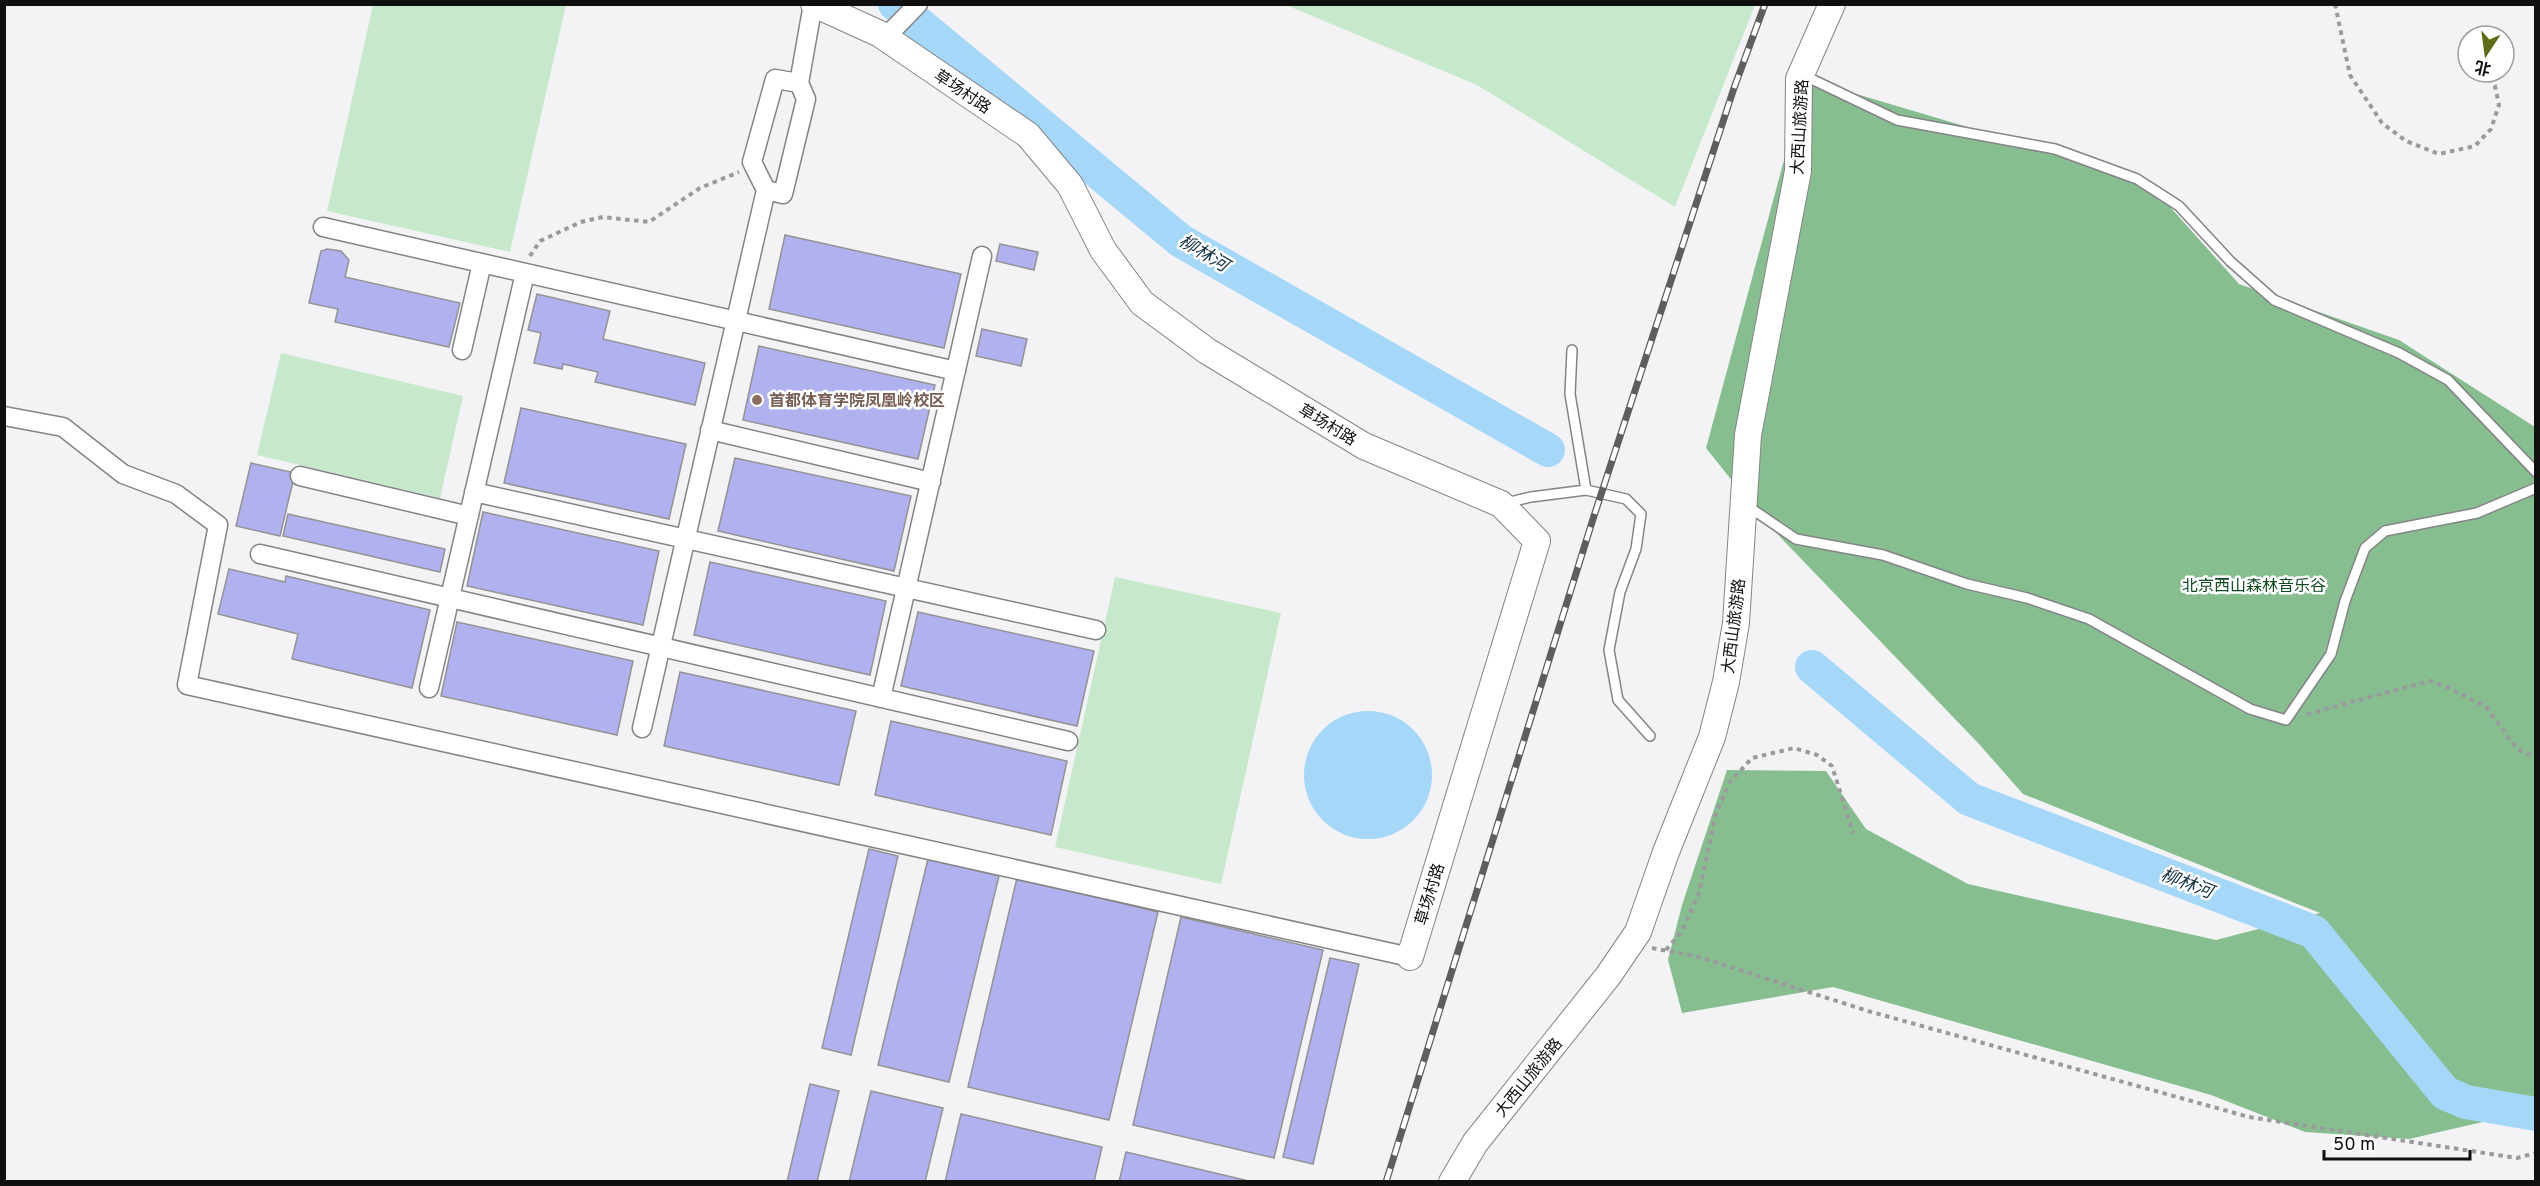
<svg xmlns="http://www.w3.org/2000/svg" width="2540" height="1186" font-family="Overpass,'Noto Sans SC',sans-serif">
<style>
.green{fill:#c7e9cb}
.forest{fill:#87be90}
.water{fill:#a4d7f8}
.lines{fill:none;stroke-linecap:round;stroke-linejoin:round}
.river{stroke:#a4d7f8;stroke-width:34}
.building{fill:#b2b1ef;stroke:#939395;stroke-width:1.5}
.lane-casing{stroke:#848487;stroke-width:12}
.street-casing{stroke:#848487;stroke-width:21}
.secondary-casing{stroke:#848487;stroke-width:28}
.path{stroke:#9a9a9d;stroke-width:4;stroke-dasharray:4.5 4.5;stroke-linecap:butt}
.lane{stroke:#fff;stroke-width:9}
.street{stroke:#fff;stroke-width:18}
.secondary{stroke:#fff;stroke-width:26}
.rail-casing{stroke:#5e5e5f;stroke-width:7}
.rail{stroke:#fff;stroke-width:4.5;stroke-dasharray:14;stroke-linecap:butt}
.education-dot{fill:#8d6e63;stroke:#fff;stroke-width:2}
.labels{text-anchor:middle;stroke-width:5;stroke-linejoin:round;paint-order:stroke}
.street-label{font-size:16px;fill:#0f0f10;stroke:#fff}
.education-label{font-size:16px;font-weight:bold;fill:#785e54;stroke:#fff;text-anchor:start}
.park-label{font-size:16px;fill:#0e4b20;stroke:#fff}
.water-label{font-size:18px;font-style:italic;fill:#153344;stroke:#fff}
</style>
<rect width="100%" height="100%" fill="#f3f3f6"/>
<path class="green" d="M373,5H566L510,252L327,211Z
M1286,5H1755L1675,207L1477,85Z
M281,353L463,396L440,498L257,455Z
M1115,577L1281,613L1221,884L1055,847Z"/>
<path class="forest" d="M1806,79L2146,180L2239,284L2399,340L2535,427V1129L2487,1121L2409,1139L2305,1132L2211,1095L1833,987L1682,1013L1668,960L1682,905L1727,770L1826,771L1866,829L1968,884L2216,940L2320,913L2023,794L1979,744L1760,516L1706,448Z"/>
<path class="water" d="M1304 775a64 64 0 1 1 128 0a64 64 0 1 1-128 0Z"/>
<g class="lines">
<path class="river" d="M895,4L1181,241L1548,450
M1812,667L1969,799L2314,932L2445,1093L2466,1102L2536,1114"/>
</g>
<path class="building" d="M785,235L961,274L944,348L769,309Z
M1000,244L1038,252L1034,270L996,261Z
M327,249L341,251L349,260L345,277L460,303L449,347L335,322L338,309L309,303L321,251Z
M537,294L610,311L603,339L705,363L695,405L595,382L598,372L563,364L562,369L534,363L541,333L528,330Z
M982,329L1027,339L1021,366L976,356Z
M759,346L935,385L918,459L743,420Z
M521,408L686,444L669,519L504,483Z
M735,458L911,496L894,571L718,531Z
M251,463L295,473L280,536L236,526Z
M483,512L659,551L643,625L467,586Z
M288,514L445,549L440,572L283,536Z
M710,562L886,601L870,675L694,635Z
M229,569L285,582L286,576L430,610L412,688L292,659L298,634L218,614Z
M918,612L1094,651L1077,726L901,686Z
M457,622L633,661L617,735L441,696Z
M680,672L856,711L839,785L664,746Z
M891,721L1067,761L1051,835L875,795Z
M869,849L898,856L851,1055L822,1048Z
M928,859L999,876L949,1082L878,1065Z
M1017,878L1158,912L1109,1120L968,1087Z
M1181,917L1323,950L1274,1158L1133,1125Z
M1330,958L1359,964L1313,1164L1283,1157Z
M810,1084L839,1091L817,1182H787Z
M871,1091L943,1108L925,1182H849Z
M961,1114L1102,1147L1094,1182H945Z
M1126,1152L1253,1182H1119Z"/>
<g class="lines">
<defs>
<path id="lane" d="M1803,75L1897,120L2055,149L2137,179L2179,206L2230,261L2274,300L2399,353L2448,380L2536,472
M1572,350L1570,394L1586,490
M1506,503L1531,497L1586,490L1626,499L1641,514L1636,549L1620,592L1609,650L1618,700L1650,736
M1746,505L1796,539L1883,555L1967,584L2027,598L2089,619L2250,709L2286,720L2331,654L2345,601L2365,548L2385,531L2477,513L2536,488"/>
<path id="street" d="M885,38L918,4
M799,83L775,79L752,162L766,190L783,194L806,99L799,83L813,4
M323,227L956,371
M462,350L482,263
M4,416L63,427L123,474L176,494L218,525L187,685L1410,957
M710,430L931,482
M300,476L469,516
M474,492L1096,630
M260,554L1068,741
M429,688L525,273
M881,698L982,256
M642,728L766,190"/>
<path id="secondary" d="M814,4L880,34L1028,135L1070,185L1103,250L1142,303L1207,351L1364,446L1501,504L1537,541L1410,957
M1452,1182L1475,1143L1608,976L1638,932L1666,852L1712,737L1726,682L1736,623L1748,435L1798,171L1799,79L1832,4"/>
</defs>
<use href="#lane" class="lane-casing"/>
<use href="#street" class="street-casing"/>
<use href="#secondary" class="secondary-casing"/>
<path class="path" d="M2335,4L2350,75L2382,123L2406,141L2439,154L2475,146L2491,129L2499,105L2495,86L2487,72
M530,256L540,241L581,222L603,217L649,222L700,188L739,172
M2307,714L2430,681L2449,688L2486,707L2516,748L2536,758
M1652,948L1699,957L1868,1011L2249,1117L2517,1158L2536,1153
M1666,950L1682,931L1699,893L1716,813L1730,782L1752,758L1794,748L1817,755L1832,766L1853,833"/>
<use href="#lane" class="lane"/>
<use href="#street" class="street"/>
<use href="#secondary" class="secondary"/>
<defs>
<path id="rail" d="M1386,1182L1593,519L1734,88L1765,4"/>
</defs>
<use href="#rail" class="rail-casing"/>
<use href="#rail" class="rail"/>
</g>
<circle class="education-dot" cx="757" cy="400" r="6"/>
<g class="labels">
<g class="street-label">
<text transform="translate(963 91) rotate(34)" y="6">草场村路</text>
<text transform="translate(1799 127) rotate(-87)" y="6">大西山旅游路</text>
<text transform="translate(1328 424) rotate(31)" y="6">草场村路</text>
<text transform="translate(1733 626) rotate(-83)" y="6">大西山旅游路</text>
<text transform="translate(1429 894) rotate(-73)" y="6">草场村路</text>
<text transform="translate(1528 1077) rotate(-51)" y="6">大西山旅游路</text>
</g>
<g class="education-label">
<text x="769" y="406">首都体育学院凤凰岭校区</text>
</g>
<g class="park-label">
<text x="2254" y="591">北京西山森林音乐谷</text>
</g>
<g class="water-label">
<text transform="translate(1204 253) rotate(31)" y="6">柳林河</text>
<text transform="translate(2187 883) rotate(21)" y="6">柳林河</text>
</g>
</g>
<rect width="2540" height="1186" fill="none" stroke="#0f0f10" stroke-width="12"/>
<g transform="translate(2486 54) rotate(193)"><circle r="28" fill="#ffffff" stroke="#9f9f9f" stroke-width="1.5"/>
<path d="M0-4.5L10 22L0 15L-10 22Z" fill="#5f6c15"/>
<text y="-9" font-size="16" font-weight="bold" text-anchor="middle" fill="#0f0f10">北</text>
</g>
<path d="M2324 1150v9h146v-9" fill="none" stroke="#0f0f10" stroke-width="3"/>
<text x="2333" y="1150" font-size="18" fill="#0f0f10" stroke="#ffffff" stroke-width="4.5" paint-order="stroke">50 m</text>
</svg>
